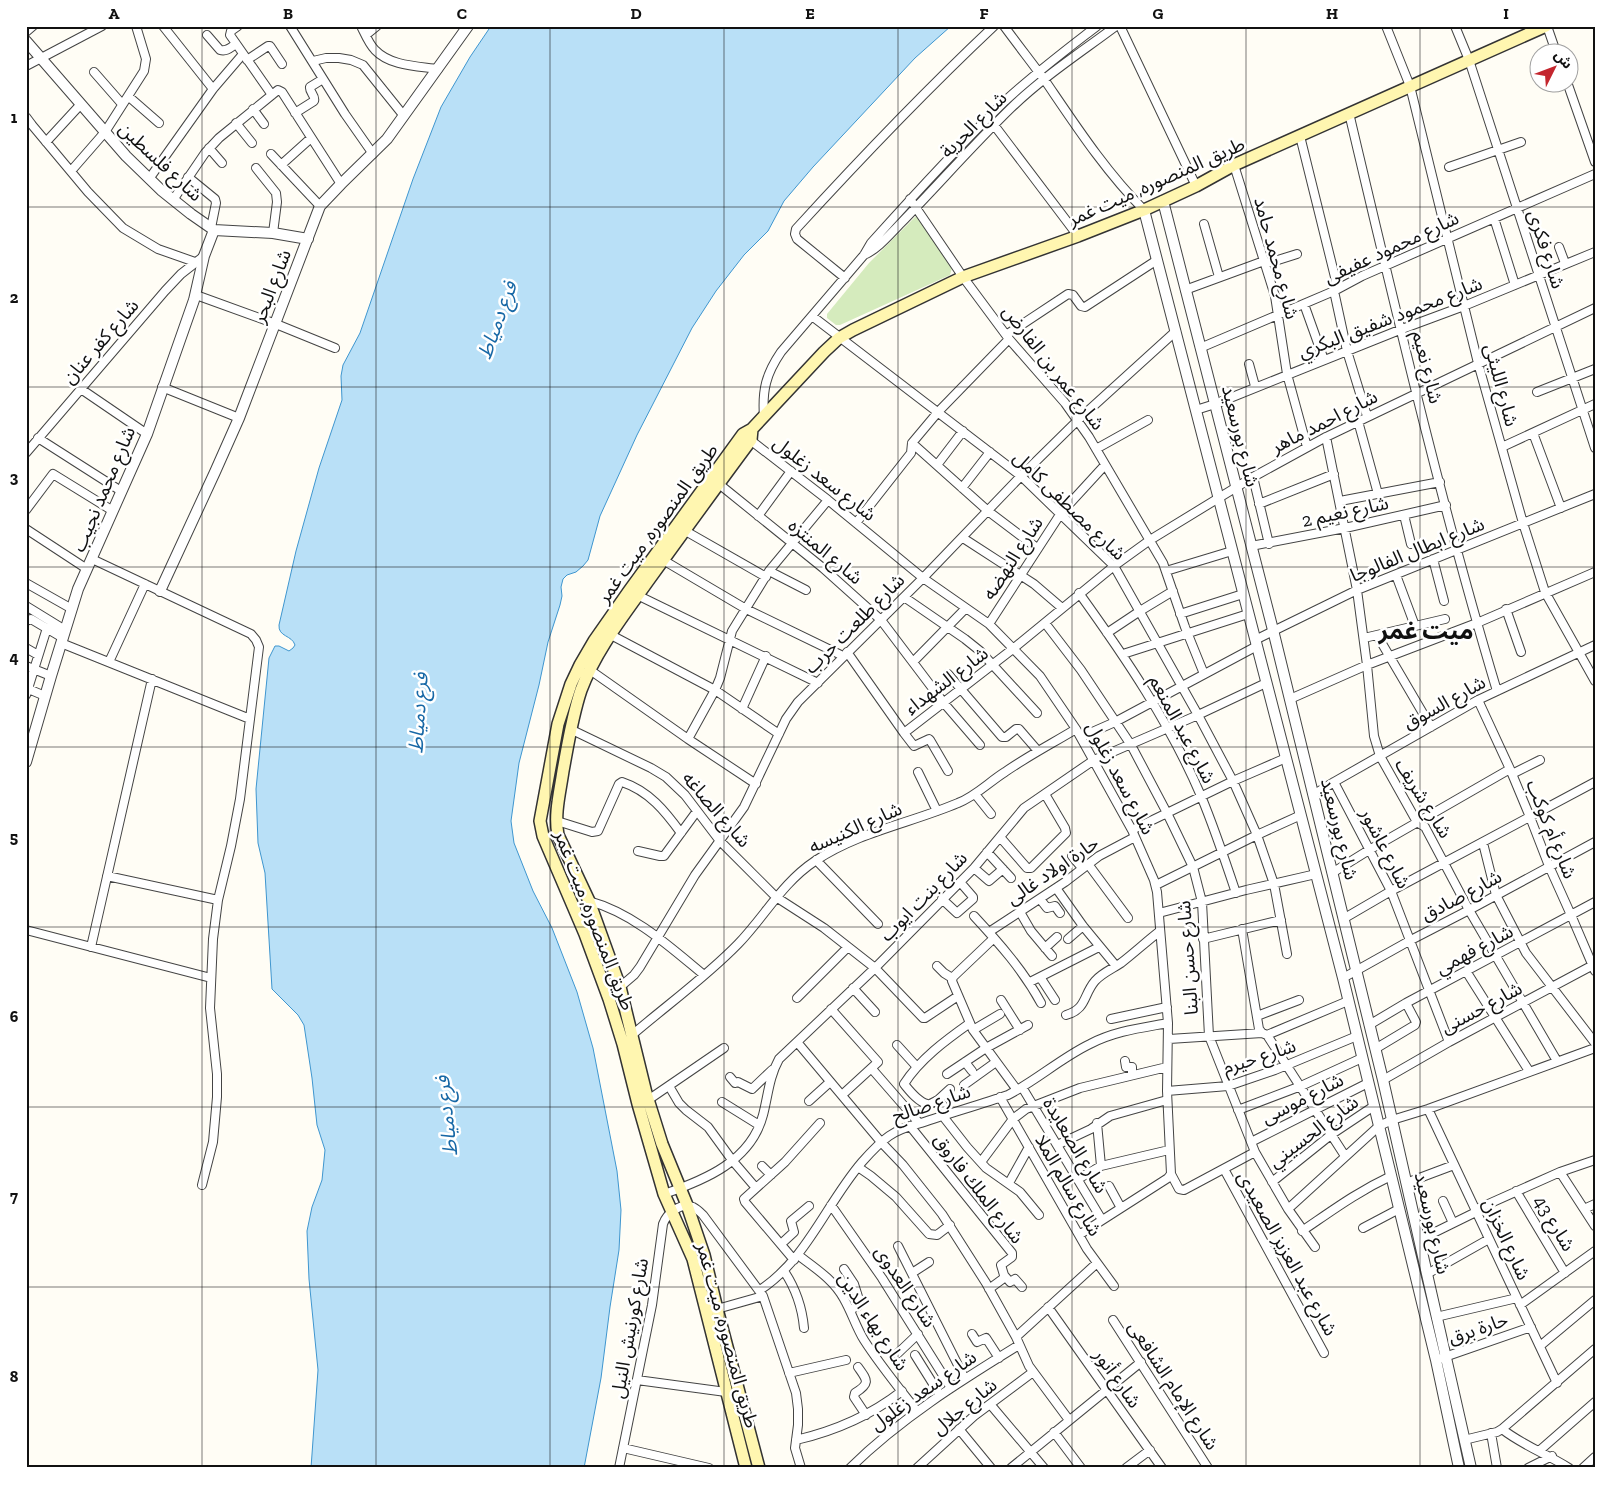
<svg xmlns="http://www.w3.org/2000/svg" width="1621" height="1494" font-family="'Zilla Slab','Noto Sans Arabic',serif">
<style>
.green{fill:#d5ebbd}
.water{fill:#b9e0f7;stroke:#3f96cf}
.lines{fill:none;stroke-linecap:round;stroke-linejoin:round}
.minor-casing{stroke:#444;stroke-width:10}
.tertiary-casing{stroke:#444;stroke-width:12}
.secondary-casing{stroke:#333;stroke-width:14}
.minor{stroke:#fff;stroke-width:8}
.tertiary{stroke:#fff;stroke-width:10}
.secondary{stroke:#fff6b0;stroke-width:11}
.grid{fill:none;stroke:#111;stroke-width:1;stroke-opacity:0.55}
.labels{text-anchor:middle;stroke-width:5;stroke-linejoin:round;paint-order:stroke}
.street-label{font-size:19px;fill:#111;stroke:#fff}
.water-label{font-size:20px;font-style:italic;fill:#1768a6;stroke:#fff}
.district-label{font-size:24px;font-weight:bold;fill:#111;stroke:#fff}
.neatline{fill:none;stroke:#111;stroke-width:2}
.grid-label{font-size:16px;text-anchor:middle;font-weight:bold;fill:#111}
</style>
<rect width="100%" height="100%" fill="#fffdf5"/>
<path class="green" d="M917,215L952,268L950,275L840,325H836L827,318V314L869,263Z"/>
<path class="water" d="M491,26H951L915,58L813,167L784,201L768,231L744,255L716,291L692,328L637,435L600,516L588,560L583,566L576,572L567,575L563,579L561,587L562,596L560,605L548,642L539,685L519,763L511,821L514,843L533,891L552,928L577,992L593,1048L617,1171L621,1210L619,1250L610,1307L601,1378L584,1468H311L318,1370L309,1279L307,1231L312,1207L322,1180L325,1150L317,1125L312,1078L304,1025L298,1015L272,989L265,873L258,843L256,789L269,658L275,646H279L289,651L293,648L295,645C292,635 278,637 279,625L296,551L319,468L342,400L341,376L343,365L360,333L413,179L441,107L470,57Z"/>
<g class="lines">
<defs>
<path id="minor" d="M163,26L213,89
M238,26L231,31L230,35L272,95
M290,26L345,114L373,154
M361,26C365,34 369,44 375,50C390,66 417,66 438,69
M1004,26C1018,45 1032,63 1046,82C1076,126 1106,172 1144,210
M1120,26L1196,186
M1386,26L1410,86L1478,363L1523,523L1545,592L1595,681
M1455,26L1469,60L1595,448
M1547,26L1556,52
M26,32L33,26
M207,35L220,50C227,52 231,47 236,44
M366,35L377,26
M247,60L268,46H270L282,64
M313,61L326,58H339L351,60L363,65L404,116
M26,66L102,26
M94,72L122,104
M1567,82L1595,162
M128,96L159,123
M253,109L264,124
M295,113L314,101C316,96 309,92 310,87L323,79
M1349,113C1395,307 1440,501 1497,691
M26,117L32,125L88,192L123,228L158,249L195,262
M236,123L252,143
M994,125L1078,236
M1300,136L1335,277L1336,282L1334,291L1347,351L1367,416
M46,142L81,104
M209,148L222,163
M271,154L320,206
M281,165L311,138
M1234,165L1275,296L1287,374L1307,447
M1449,167L1521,142
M256,168L276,193L277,202L273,233
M71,171L105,132L144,71L146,59L136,26
M188,177L215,199L216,203L211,228
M149,179L213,89L243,54
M910,199L963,277L1009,339L1065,403L1089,437L1163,563L1185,627L1204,674
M173,200L205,153L219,138L278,90L282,92L341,184
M1494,218L1515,285
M1204,224L1219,277
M1559,247L1565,263
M864,255C878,249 890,234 901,223C938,185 973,145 1011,108C1043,77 1080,53 1116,26
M1265,264L1297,254
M845,278L797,239L795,234L796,229C860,159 925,91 994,26
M1185,290L1264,261
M196,295L276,324L335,348
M1304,304L1324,360
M812,316L1021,476L1114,566L1198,715L1233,781L1257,835L1274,884L1287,954
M1006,335L1068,294L1073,295L1081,306L1085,307L1157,260
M1200,348L1334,291L1362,276L1595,174
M1249,364L1255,386
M162,387L239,418
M81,389L147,434
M1537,392L1595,369
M1196,410L1215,404L1402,329L1464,306L1595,252
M764,417C762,390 766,374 781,352L864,255L871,243C914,195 958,147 1005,101C1034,74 1066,50 1097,26
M1358,421L1378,494
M1533,433L1561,508
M1326,437L1357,590L1367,665L1374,736L1380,756L1417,822L1425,827L1469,910L1557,1061
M38,438L121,491
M749,439L828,500L923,578L989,624L1040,676L1076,729L1132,830L1154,880L1157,892L1168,1023L1167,1091L1171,1174L1168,1178L1079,1235
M912,443L988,511L1037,548
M1502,447L1595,404
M1096,449L1148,420
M26,453L165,291L181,274L204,256
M937,465L963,431
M1253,477L1269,544
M719,484L823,568L881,620L943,702L980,745
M962,488L990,452
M1340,501L1440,482
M1259,504L1334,474
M26,510L53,474L113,511
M1404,515L1411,544
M758,516L791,471
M856,523L911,453L912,443L938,412L1009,339
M26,529L87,569
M682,529L766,577
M963,538L1034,584L1062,608
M1251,546L1345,528L1446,505
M92,559L251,634L256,640L259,647L240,799L231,846L218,900L213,939L210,1008L217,1074V1097L213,1142L202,1185
M1433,559L1444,601
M663,560L746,609L843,656
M769,571L806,590
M1166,571L1232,551
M1396,575L1415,626
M26,583L72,609
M1079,593C1125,657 1170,723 1201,796C1214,827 1225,860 1236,893
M635,594L818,683
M904,597L965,639L980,651L1037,713
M26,606L65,630
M1506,609L1521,652
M1180,614L1243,594
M26,621L31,619L63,638
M1045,623L1081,670L1131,745L1167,813L1193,867L1202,902L1209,1036L1255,1152L1288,1209L1315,1247
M989,624L1061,513L1105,465
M1107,633L1140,611L1173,591
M611,635L715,690L779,734
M1377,635L1431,727
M1364,638L1445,619
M1255,640L1357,590L1595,494
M61,643L250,719
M26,648L38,655
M847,652L904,733L1014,648L1114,566L1150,540L1253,477L1326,437L1595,308
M1123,654L1248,614
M109,662L145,584
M913,662L966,608
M26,666L51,676
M590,670L688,739L756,784
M948,674L1002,737H1006L1016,729H1019L1038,751
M26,688L45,696
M26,695L47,628
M1290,699L1367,665L1477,623L1595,572
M1478,700L1510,769L1530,817L1549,866L1571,915L1595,971
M742,709L766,656
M570,729L651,768L666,777L685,795L720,841L776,897L824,928L875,968L923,1018H925L958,996
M904,733L914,746L929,739L930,740L948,771
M1081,737L1115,722L1257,646
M688,739L715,690L720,678L732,631L769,571L828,500
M918,772L937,811
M1512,774L1540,760
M1334,782L1391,891L1449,1042
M975,794L991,814
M1313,795L1334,782L1478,700L1595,645
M557,821L592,832L598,831L619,784L622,782C649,791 665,811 681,833
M1132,830L1233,781L1286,758
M1000,837L1027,868H1031L1066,833L1065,828L1045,794
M1483,843L1496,895L1526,953L1595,1043
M638,851L660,856H664L697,811
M987,852L1011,878
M1072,856L1082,868
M816,860L878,924
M1088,864L1128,918
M974,868L989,881L1003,869
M1332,873L1369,850L1510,769
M107,876L218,900
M1156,885L1257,835L1301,815
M1056,888L1083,926L1116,966
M942,899L957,913L973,899V897L960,882
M1040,899L1047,908L1055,906L1060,913
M589,901C633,913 669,946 704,975
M1020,912L1031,931L1052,956
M1159,913L1246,890L1316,874
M974,916C999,943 1023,970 1041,1003
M1343,919L1391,891L1595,782
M1242,929L1259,1029L1262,1033
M26,930L211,978
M989,932L1065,882L1099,856L1135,837
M994,938L953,977L952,981L973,1030L1017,1090
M1068,939L1083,926
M1203,939L1281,920
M91,947L152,679
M1045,948L1057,937
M937,966L944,973L952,978
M1466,971L1529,1071
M1040,977L1055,1000
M1343,978L1411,940L1469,910L1595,842
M1030,982L1099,947
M620,987L634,975L640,967L695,875L744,807L786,719L798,702L923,578L1021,476L1078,420L1176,331
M853,988L875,1012
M797,998L848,947
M1001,1000L1020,1030
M831,1009L878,1062L842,1095
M1066,1015C1087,1009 1083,995 1095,981C1102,973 1112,969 1121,963C1134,953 1147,941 1160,931
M1257,1016L1299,1000
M1111,1019L1167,1007
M1369,1025L1406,1003L1595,902
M973,1030L1000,1014
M632,1035C667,1005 706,977 738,944C765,916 782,883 815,861C858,832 911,823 958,803C976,796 989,782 1005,772C1028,756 1053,743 1076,729
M1267,1035L1345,1156
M1169,1039L1262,1033L1267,1035L1348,1001
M797,1042L881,1142L903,1165L942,1214L986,1283L1016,1337L1029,1366L1069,1420
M897,1045L917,1067
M1375,1049L1415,1025L1416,1022L1406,1003
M1125,1061L1126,1067H1132V1074
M965,1062L972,1071
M872,1069L919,1123
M947,1074L986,1048L1028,1025
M730,1077L735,1083L738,1082C740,1083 750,1088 752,1089L772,1070
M1383,1080L1449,1042L1595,964
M964,1085L996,1062
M669,1086L679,1103L686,1110L708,1127L732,1160L756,1188
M1022,1087L1102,1220
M1167,1091L1228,1086L1275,1070L1357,1036
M1000,1097L1087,1249L1114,1286
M648,1100L724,1048
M938,1100L950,1089
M809,1101L830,1082
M722,1102L759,1125
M1428,1109L1557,1383
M1238,1110L1301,1086L1362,1058
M949,1112L938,1100C935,1101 931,1105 927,1104C918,1102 909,1090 904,1084C920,1059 946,1040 970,1023
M942,1115L967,1147L986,1168L1020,1192L1039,1215
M1097,1123L1101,1166
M910,1126L1012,1253V1257L1001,1265L1004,1275V1278L989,1289
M1251,1142L1368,1083
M1057,1145L1091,1129L1110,1116L1167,1100
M981,1162L1013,1119L1026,1109L1080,1088L1167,1067
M762,1166L771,1175
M858,1167L871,1176L896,1197L929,1234L937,1235L950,1225
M1224,1169L1324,1353
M1560,1172L1595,1226
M1171,1174L1179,1189L1184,1190L1255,1152
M1078,1179L1101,1166L1169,1150
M1272,1182L1332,1134L1374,1106
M1009,1183L1029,1147
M1406,1183L1454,1165
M1109,1186L1121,1208
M1516,1191L1565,1273
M664,1194C705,1180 751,1161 763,1115C768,1096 769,1077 779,1059L875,968L974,868L1024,808L1094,760L1198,715L1266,683
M1443,1201L1453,1223
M831,1205L882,1278L951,1388
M1288,1209L1379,1126L1392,1120L1428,1109L1595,1048
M1584,1209L1595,1204
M1475,1210L1560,1172L1595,1160
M1363,1228L1399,1209
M1302,1231C1333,1210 1357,1192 1391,1176
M1419,1240L1476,1212
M781,1244L794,1232L791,1221L809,1206
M898,1246L965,1379
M798,1255C815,1268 834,1280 844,1299C852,1313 856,1327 864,1340C880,1365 899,1388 917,1411
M794,1260L745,1202L744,1199L785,1162L820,1123
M844,1269L854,1284L860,1303L858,1306L850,1310
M784,1271C796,1289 802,1306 804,1328
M912,1273L929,1262
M1427,1274L1489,1239
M1004,1275L1010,1282L1015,1279L1022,1287
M760,1290C807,1259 826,1204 862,1162C870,1153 879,1143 889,1136C899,1129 910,1126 921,1123C950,1113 979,1105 1008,1095C1037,1080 1061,1058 1090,1044C1115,1031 1141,1028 1168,1023
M1520,1305L1595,1251
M1048,1307L1162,1468
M717,1309L763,1296
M1436,1317L1517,1298
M1113,1320L1208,1468
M972,1334L977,1342L986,1338L999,1358
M1016,1337L1097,1263
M1540,1346L1595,1300
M897,1354L918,1334
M915,1355L940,1395
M1436,1360L1531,1327
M858,1367C867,1380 871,1383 855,1393L854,1397L866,1415
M789,1373L846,1360
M637,1380L726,1392
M990,1404L1044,1468
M959,1429L991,1468
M1502,1429C1522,1445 1547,1454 1569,1468
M1054,1432L1081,1468
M1491,1433L1497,1468
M796,1440C835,1431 870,1416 902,1391
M1464,1440L1497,1432L1502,1429L1595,1349
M623,1448L709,1468
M1539,1451L1595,1402
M619,1468L652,1305L663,1224C667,1213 681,1202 693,1207C697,1209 700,1212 703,1215L763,1296L796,1393L798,1409V1425L795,1448L801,1468
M850,1468C901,1418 959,1382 1019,1345
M917,1468L974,1416L1033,1372
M1011,1468L1141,1362
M1126,1468L1150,1450
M1528,1468L1552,1456
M1583,1468L1595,1457"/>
<path id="tertiary" d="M26,41L126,156L161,190L191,214L214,230L273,233L308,239
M1163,201L1273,630L1383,1080L1471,1468
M1144,210L1343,978L1436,1360L1459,1468
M160,591L215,472L239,418L320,206L341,184L387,139L468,26
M26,762L51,676L78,589L147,434L194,300L204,256L214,230"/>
<path id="secondary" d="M752,429L751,440C716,487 682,534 648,581C624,615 596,650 581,690C572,717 568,744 563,771C560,792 554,814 558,835L589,901L620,987L646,1093L662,1144L687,1205L704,1255L717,1309L759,1468
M746,1468L693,1259L664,1194L638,1104L623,1044L609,999L585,934L543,836L540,821L558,724L571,684L580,665L594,641L629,591L743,434L752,429L824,352L839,338L853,330L963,277L1078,236L1144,210L1196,186L1234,165L1546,26"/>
</defs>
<use href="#minor" class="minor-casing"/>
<use href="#tertiary" class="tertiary-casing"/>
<use href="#secondary" class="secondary-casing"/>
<use href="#minor" class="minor"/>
<use href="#tertiary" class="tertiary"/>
<use href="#secondary" class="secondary"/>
</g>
<path class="grid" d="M202,26V1468M376,26V1468M550,26V1468M724,26V1468M898,26V1468M1072,26V1468M1246,26V1468M1420,26V1468M26,207H1595M26,387H1595M26,567H1595M26,747H1595M26,927H1595M26,1107H1595M26,1287H1595"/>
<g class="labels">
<g class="street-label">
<text transform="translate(973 124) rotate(-45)" y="7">شارع الحرية</text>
<text transform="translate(161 161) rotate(43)" y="7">شارع فلسطين</text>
<text transform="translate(1156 181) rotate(-24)" y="7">طريق المنصوره, ميت غمر</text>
<text transform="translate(1391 247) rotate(-25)" y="7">شارع محمود عفيفى</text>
<text transform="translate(1547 249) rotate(72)" y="7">شارع فكرى</text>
<text transform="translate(1277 258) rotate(75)" y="7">شارع محمد حامد</text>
<text transform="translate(271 286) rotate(-69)" y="7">شارع البحر</text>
<text transform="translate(1390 317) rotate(-21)" y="7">شارع محمود شفيق البكري</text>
<text transform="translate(100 341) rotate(-49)" y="7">شارع كفر عنان</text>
<text transform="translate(1054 367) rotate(52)" y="7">شارع عمر بن الفارض</text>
<text transform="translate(1428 367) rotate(76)" y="7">شارع نعيم</text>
<text transform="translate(1502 385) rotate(75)" y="7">شارع الليثى</text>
<text transform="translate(1324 421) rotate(-27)" y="7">شارع احمد ماهر</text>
<text transform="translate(1241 436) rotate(76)" y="7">شارع بورسعيد</text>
<text transform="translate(825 478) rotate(38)" y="7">شارع سعد زغلول</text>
<text transform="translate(103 489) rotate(-67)" y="7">شارع محمد نجيب</text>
<text transform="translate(1070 505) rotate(44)" y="7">شارع مصطفى كامل</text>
<text transform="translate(1345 511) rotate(-12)" y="7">شارع نعيم 2</text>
<text transform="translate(657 523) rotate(-54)" y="7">طريق المنصوره, ميت غمر</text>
<text transform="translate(1417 549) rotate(-22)" y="7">شارع ابطال الفالوجا</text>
<text transform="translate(826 551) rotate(40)" y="7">شارع المنتزه</text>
<text transform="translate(1012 558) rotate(-57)" y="7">شارع النهضه</text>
<text transform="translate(854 623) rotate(-45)" y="7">شارع طلعت حرب</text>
<text transform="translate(946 680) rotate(-37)" y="7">شارع الشهداء</text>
<text transform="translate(1444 702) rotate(-29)" y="7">شارع السوق</text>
<text transform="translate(1183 729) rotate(62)" y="7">شارع عبد المنعم</text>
<text transform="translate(1121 778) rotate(62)" y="7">شارع سعد زغلول</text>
<text transform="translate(1424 798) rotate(58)" y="7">شارع شريف</text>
<text transform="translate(717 809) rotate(49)" y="7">شارع الصاغه</text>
<text transform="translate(855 827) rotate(-24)" y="7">شارع الكنيسه</text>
<text transform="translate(1340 829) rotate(76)" y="7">شارع بورسعيد</text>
<text transform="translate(1552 829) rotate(68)" y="7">شارع أم كوكب</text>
<text transform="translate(1386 848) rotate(63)" y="7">شارع عاشور</text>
<text transform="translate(1052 870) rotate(-34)" y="7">حارة اولاد غالى</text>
<text transform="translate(1461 895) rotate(-28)" y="7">شارع صادق</text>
<text transform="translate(923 896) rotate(-46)" y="7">شارع بنت ايوب</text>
<text transform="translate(595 920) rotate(69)" y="7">طريق المنصوره, ميت غمر</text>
<text transform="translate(1474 949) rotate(-28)" y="7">شارع فهمي</text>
<text transform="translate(1187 958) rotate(-94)" y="7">شارع حسن البنا</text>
<text transform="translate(1481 1007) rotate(-28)" y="7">شارع حسنى</text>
<text transform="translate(1259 1056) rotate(-18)" y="7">شارع حيرم</text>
<text transform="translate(1302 1098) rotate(-27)" y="7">شارع موسى</text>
<text transform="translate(931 1103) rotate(-19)" y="7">شارع صالح</text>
<text transform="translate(1313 1131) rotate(-37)" y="7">شارع الحسيني</text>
<text transform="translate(1076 1145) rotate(59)" y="7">شارع الصعايدة</text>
<text transform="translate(1069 1185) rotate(60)" y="7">شارع سالم الملا</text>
<text transform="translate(979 1188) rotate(52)" y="7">شارع الملك فاروق</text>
<text transform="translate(1433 1223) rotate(77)" y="7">شارع بورسعيد</text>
<text transform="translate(1555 1223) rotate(59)" y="7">شارع 43</text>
<text transform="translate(1507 1239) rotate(65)" y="7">شارع الخزان</text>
<text transform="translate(1288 1253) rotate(61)" y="7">شارع عبد العزيز الصعيدى</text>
<text transform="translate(906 1286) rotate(56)" y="7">شارع العدوى</text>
<text transform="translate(874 1321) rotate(57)" y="7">شارع بهاء الدين</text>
<text transform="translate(629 1328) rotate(-80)" y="7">شارع كورنيش النيل</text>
<text transform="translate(1478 1328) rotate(-19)" y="7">حارة برق</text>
<text transform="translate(728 1335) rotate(75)" y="7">طريق المنصوره, ميت غمر</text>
<text transform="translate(1118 1378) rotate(55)" y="7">شارع أنور</text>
<text transform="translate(1174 1385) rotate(57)" y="7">شارع الإمام الشافعى</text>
<text transform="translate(923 1390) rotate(-35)" y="7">شارع سعد زغلول</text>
<text transform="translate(964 1406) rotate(-39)" y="7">شارع جلال</text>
</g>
<g class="water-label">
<text transform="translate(497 320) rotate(-70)" y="7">فرع دمياط</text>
<text transform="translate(418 713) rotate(-86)" y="7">فرع دمياط</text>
<text transform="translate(446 1116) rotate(-96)" y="7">فرع دمياط</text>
</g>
<g class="district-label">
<text x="1426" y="639">ميت غمر</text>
</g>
</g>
<rect width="1621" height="1494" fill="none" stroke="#ffffff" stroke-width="55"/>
<g transform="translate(1554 68) rotate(48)"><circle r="24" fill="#ffffff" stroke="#a0a0a0"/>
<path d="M0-4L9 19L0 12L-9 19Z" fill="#c4262e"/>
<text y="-8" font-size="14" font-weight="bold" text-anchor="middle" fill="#111111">ش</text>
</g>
<rect x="28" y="28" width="1566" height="1438" class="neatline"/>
<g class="grid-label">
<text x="114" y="19">A</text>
<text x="288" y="19">B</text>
<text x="462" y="19">C</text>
<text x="636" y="19">D</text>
<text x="810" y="19">E</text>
<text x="984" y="19">F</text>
<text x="1158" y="19">G</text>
<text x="1332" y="19">H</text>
<text x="1506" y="19">I</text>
<text x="14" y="123">1</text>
<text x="14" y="303">2</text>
<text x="14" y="483">3</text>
<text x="14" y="663">4</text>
<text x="14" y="843">5</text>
<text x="14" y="1022">6</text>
<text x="14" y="1202">7</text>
<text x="14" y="1382">8</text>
</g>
</svg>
